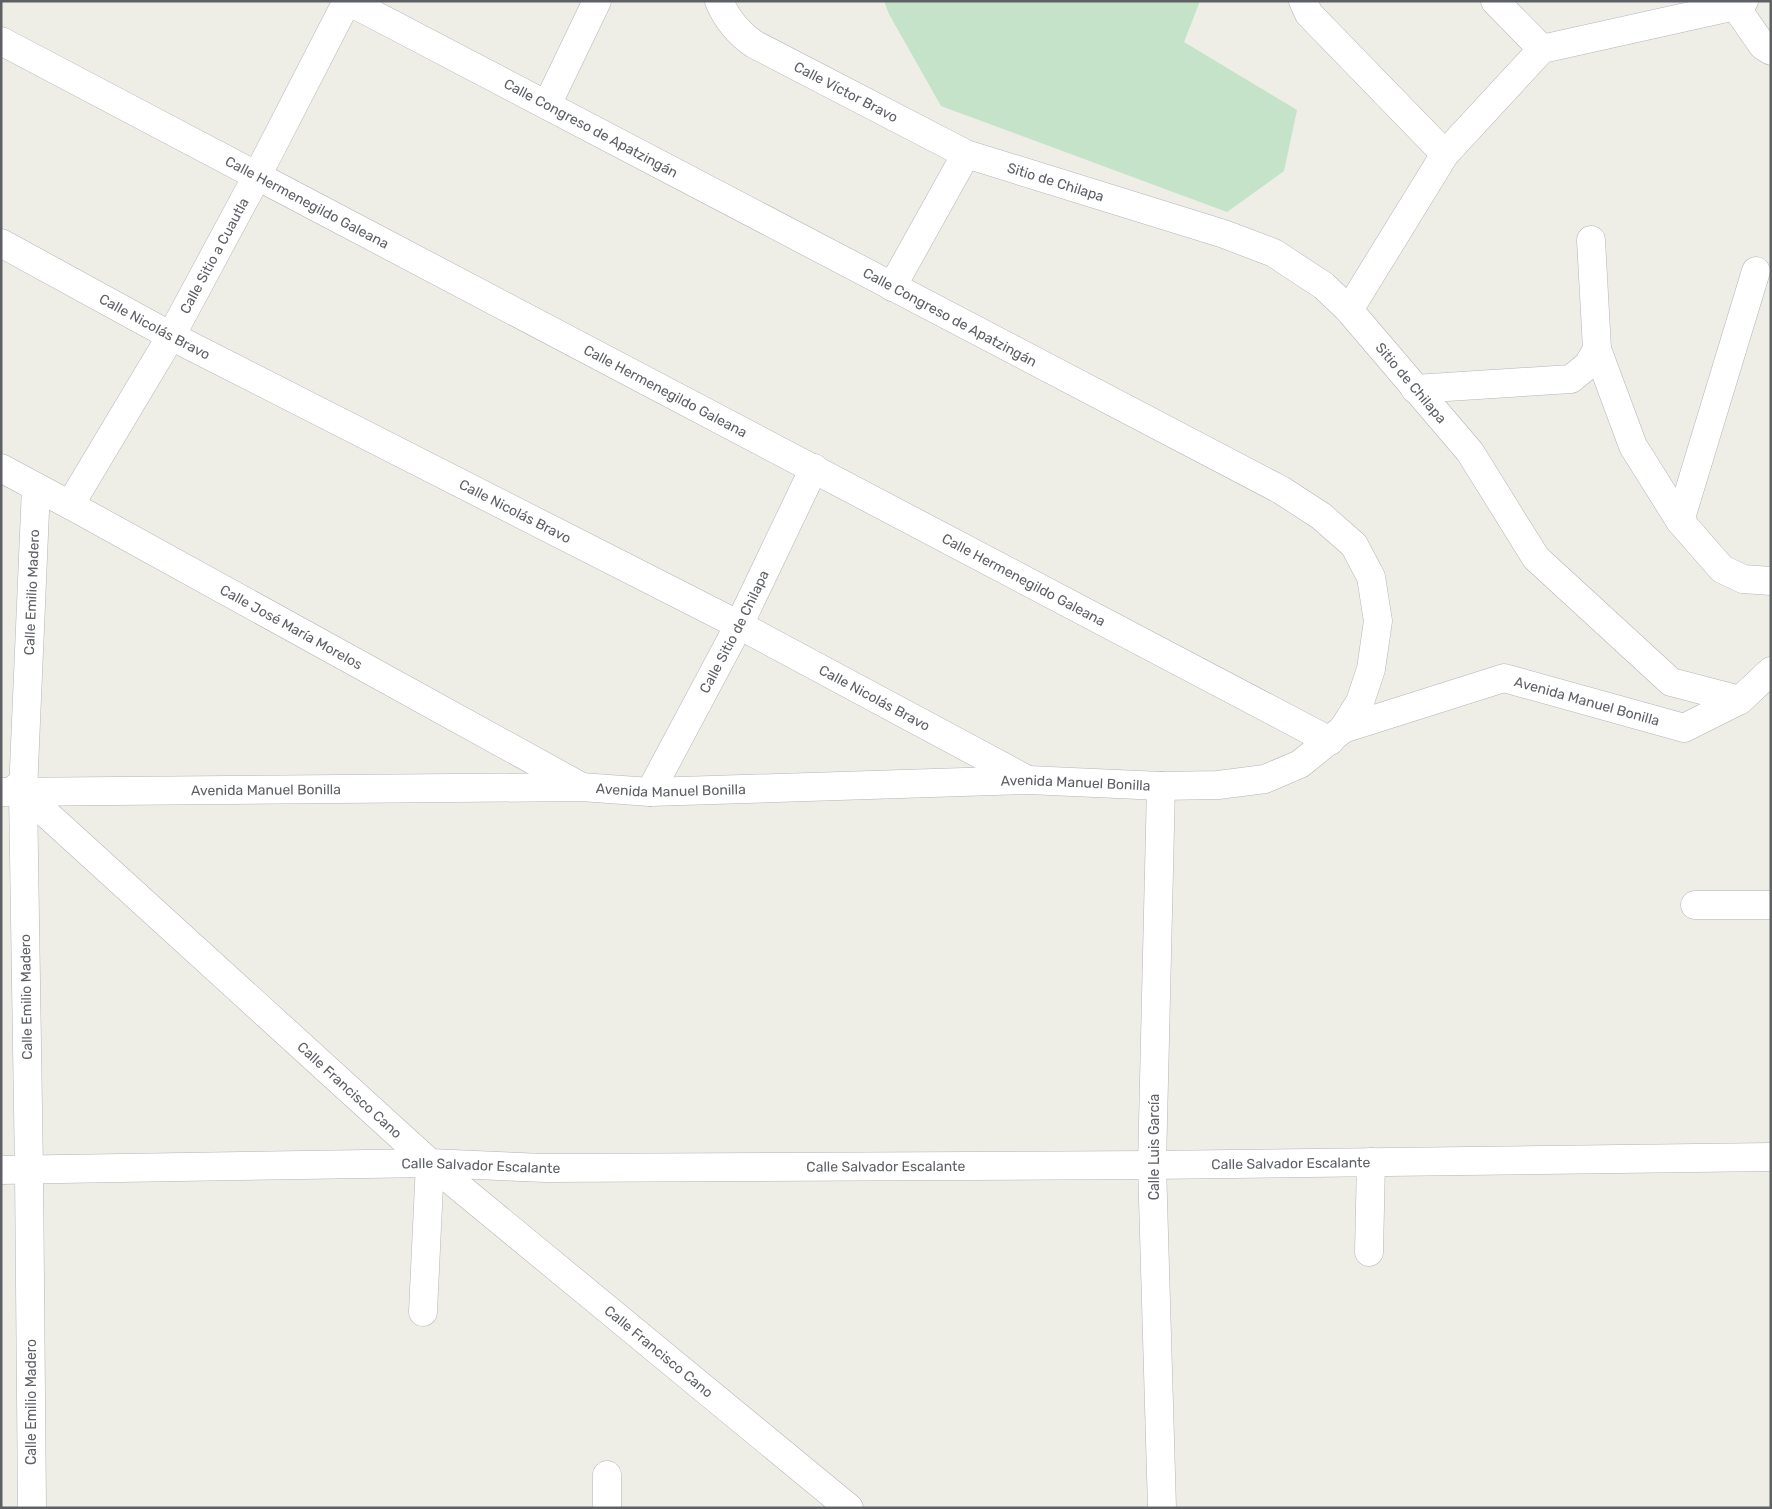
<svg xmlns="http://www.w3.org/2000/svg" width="1772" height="1509" font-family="Rubik,sans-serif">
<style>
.green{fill:#c5e3c8}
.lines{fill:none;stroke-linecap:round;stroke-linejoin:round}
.minor-casing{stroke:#b3b5b9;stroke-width:29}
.minor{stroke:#fff;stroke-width:28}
.labels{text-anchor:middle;stroke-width:4;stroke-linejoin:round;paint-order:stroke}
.street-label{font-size:14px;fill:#5d6065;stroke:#fff}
</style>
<rect width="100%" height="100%" fill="#eeede6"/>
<path class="green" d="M884,1H1200L1184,42L1297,110L1284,171L1227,212L941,106L889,14Z"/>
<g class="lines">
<defs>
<g id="minor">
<path id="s1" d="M719,1C727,20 738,33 754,44L966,154L1224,234L1274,253L1324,286L1349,310L1470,452L1536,558L1671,682L1740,700L1771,671"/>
<path d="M1303,1L1309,14L1445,154"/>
<path d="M1495,1L1542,49"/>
<path d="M1735,6L1763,46L1771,51"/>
<path id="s2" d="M1,41L1330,741"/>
<path d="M547,105L597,1"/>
<path id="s3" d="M1,243L171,336L739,625L1026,779"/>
<path d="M892,287L966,154"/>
<path d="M1349,310L1445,154L1542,49L1735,6L1744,1"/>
<path d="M1597,349L1633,446L1680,521L1722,569L1743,579L1771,581"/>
<path d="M1415,389L1571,379L1588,365L1597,349L1591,240"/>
<path id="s4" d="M1,468L70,505L580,786"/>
<path id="s5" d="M70,505L171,336L257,176L347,1"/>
<path d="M1680,521L1756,271"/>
<path id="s6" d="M1343,729L1504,678L1684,728L1740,700"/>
<path d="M1161,786L1152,1165L1162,1508"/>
<path id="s7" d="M17,787L430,1163L849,1508"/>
<path id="s8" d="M1,792L581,787L650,792L1028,780L1161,786L1218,785L1265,779L1300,764L1343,729L1360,702L1371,669L1378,621L1371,577L1354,545L1321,516L1281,490L348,1"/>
<path id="s9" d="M650,792L739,625L814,468"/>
<path d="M1695,905H1771"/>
<path id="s10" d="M1,1170L430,1163L545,1168L1152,1165L1771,1157"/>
<path d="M1369,1252L1371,1162"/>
<path d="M423,1312L430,1163"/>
<path d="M607,1475V1508"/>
<path id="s11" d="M32,1508L29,1171L23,792L36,487"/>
</g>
</defs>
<use href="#minor" class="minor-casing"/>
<use href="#minor" class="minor"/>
</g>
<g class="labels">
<g class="street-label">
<text dy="5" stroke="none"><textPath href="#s1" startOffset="160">Calle Víctor Bravo</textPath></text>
<text transform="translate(591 128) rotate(28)" y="5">Calle Congreso de Apatzingán</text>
<text dy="5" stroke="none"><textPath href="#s1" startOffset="389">Sitio de Chilapa</textPath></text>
<text dy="5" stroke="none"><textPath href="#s2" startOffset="346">Calle Hermenegildo Galeana</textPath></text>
<text dy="5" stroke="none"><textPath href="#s5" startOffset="288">Calle Sitio a Cuautla</textPath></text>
<text transform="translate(950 317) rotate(28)" y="5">Calle Congreso de Apatzingán</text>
<text dy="5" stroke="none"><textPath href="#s3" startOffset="175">Calle Nicolás Bravo</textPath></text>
<text dy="5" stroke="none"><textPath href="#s1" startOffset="809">Sitio de Chilapa</textPath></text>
<text dy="5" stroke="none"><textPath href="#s2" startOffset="751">Calle Hermenegildo Galeana</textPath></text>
<text dy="5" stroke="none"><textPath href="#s3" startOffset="580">Calle Nicolás Bravo</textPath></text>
<text dy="5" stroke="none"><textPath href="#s2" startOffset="1156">Calle Hermenegildo Galeana</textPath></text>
<text dy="5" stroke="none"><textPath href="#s11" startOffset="916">Calle Emilio Madero</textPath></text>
<text dy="5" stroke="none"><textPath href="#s4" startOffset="331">Calle José María Morelos</textPath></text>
<text dy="5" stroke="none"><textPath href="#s9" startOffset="181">Calle Sitio de Chilapa</textPath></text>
<text dy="5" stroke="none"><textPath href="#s3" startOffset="985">Calle Nicolás Bravo</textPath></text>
<text dy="5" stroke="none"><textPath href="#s6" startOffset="255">Avenida Manuel Bonilla</textPath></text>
<text dy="5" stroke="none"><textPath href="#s8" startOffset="1075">Avenida Manuel Bonilla</textPath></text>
<text dy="5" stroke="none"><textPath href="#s8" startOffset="670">Avenida Manuel Bonilla</textPath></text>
<text dy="5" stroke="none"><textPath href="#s8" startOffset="265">Avenida Manuel Bonilla</textPath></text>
<text transform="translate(26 997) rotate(-91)" y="5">Calle Emilio Madero</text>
<text dy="5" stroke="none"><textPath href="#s7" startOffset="450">Calle Francisco Cano</textPath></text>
<text transform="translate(1154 1147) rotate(-90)" y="5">Calle Luis García</text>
<text dy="5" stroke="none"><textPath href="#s10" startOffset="1290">Calle Salvador Escalante</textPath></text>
<text dy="5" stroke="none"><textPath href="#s10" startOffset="480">Calle Salvador Escalante</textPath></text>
<text dy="5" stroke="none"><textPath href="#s10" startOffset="885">Calle Salvador Escalante</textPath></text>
<text dy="5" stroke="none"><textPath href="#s7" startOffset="855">Calle Francisco Cano</textPath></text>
<text transform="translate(31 1402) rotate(-90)" y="5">Calle Emilio Madero</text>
</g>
</g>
<rect width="1772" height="1509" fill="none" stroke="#5d6065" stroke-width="5"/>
</svg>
